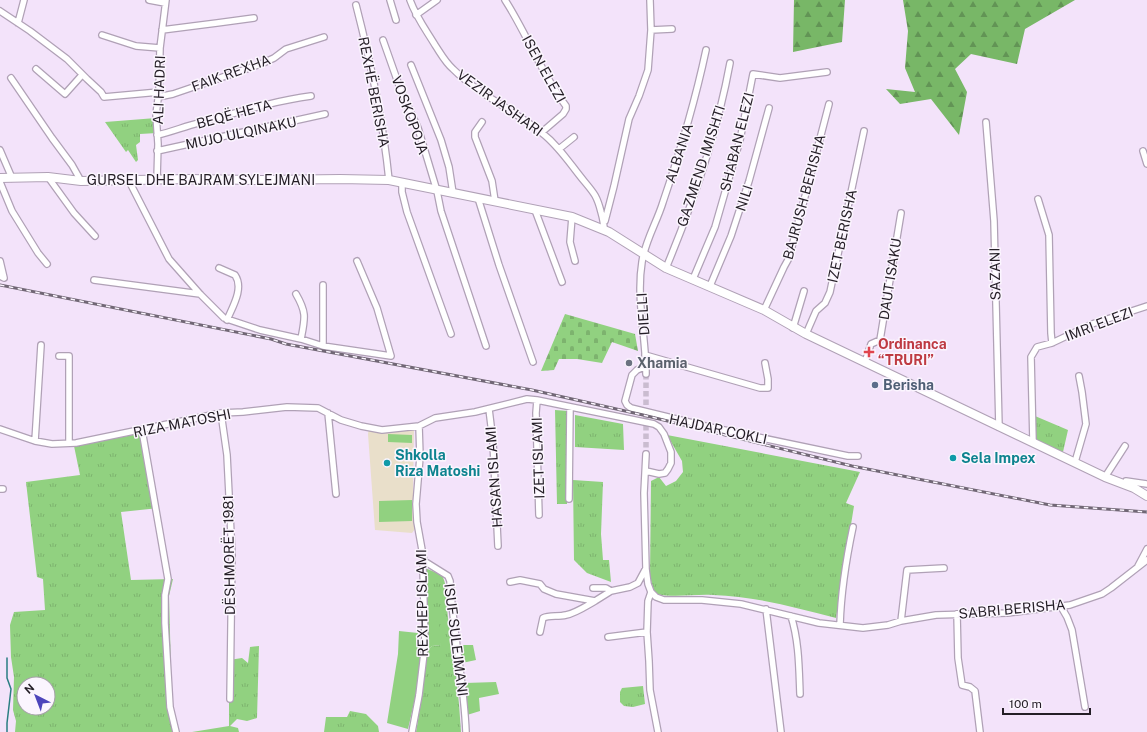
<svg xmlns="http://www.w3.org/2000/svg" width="1147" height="732" font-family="'Public Sans',sans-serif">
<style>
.education{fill:#e9dfca}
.grass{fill:url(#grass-tufts);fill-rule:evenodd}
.forest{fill:url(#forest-firs)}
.cemetery{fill:url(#cemetery-stones)}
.garden{fill:#91d180}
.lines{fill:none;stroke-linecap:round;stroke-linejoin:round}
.stream{stroke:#2a7e82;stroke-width:1.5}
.street-tunnel{stroke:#cabcd0;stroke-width:5.5;stroke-dasharray:5.5 3;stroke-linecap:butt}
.street-casing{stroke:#b0a1b6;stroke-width:8}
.secondary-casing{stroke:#b0a1b6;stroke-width:10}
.street{stroke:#fff;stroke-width:5.5}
.secondary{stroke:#fff;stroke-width:8}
.rail-casing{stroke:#716775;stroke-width:3}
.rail{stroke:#fbf5fe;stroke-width:1.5;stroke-dasharray:4.5;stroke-linecap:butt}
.health-dot{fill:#e0444e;stroke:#fbf5fe;stroke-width:1.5}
.worship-dot{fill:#6b7280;stroke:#fbf5fe;stroke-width:1.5}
.service-dot{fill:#5c6f8a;stroke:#fbf5fe;stroke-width:1.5}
.culture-dot{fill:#0f9aa8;stroke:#fbf5fe;stroke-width:1.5}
.labels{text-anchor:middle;stroke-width:3;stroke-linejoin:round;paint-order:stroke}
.street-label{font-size:14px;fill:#241e26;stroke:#fbf5fe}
.health-label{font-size:14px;font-weight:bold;fill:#be3a42;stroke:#fbf5fe;text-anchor:start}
.worship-label{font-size:14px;font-weight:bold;fill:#5b616d;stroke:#fbf5fe;text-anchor:start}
.service-label{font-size:14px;font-weight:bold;fill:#4e5e75;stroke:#fbf5fe;text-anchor:start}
.culture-label{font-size:14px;font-weight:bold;fill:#0d838f;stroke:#fbf5fe;text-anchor:start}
</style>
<defs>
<pattern id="grass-tufts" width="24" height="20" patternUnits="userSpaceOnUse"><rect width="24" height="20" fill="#91d180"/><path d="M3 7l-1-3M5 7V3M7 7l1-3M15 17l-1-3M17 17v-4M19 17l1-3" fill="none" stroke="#7db36e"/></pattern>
<pattern id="forest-firs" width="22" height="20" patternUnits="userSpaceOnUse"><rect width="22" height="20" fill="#78b767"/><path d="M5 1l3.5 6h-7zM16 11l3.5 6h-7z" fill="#629455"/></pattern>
<pattern id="cemetery-stones" width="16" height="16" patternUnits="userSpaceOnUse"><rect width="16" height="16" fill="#91d180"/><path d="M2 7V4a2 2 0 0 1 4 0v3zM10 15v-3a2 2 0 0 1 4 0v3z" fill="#7db36e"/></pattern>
</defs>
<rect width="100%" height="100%" fill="#f3e3fa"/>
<path class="education" d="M414,427L413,499L415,529L412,533L375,530L368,434L369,428Z"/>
<path class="grass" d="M156,118L157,133L140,134V142L136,145L138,160L136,162L128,150L126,152L105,122Z
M555,410L568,411L567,504H557Z
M575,415L623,424L624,450L575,447Z
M1035,416L1068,430L1063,452L1036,442Z
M144,431L159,508L121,512L131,580L173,579L169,596L172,706L174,732H15L16,721L13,710L14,677L11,657L10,625L14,612L45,610L43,579L37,577L26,482L80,475L74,446L138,434ZM24,684H48V708H24Z
M667,435L860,472L846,503L854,506L836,618C796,608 755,596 713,595C694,594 675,598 655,594L650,577L651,481L659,477L666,486L676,481L683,472L682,461Z
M573,480L603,482L601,534L603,560H609L611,582L587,573L574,560Z
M425,568L442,575C449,590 446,602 448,618C454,656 459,694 461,732H416L423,690L427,651L432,646L441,645L426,619Z
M259,646L257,718L247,721L237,719L230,726L238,728L239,732H192L229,726V660L242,658L248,663L250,647Z
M643,686L645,704L633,707L624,706L620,702V692L622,688Z
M350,711L366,714L378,726L379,732H324L326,717H347Z"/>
<path class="forest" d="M794,0H845L842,42L793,52Z
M903,0H1075L1025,29L1017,64L971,54L955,69L967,92L959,135L931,99L900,104L886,89L915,92L905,68L908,31Z"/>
<path class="cemetery" d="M565,314L635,334L638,351L612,342L602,363L577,359H559L554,370L541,371Z"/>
<path class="garden" d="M388,434L412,435V443L388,442Z
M412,500V521L379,522V501Z
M426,619L439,622L441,645L432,646L427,651Z
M399,631L418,633L422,648L415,699L408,729L387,723L398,654Z
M460,645H473L476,660L462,663Z
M496,682L499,694L479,698L480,711L467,715L465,683Z"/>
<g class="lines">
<path class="stream" d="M7,658V678L11,689L7,723V732"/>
<path class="street-tunnel" d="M646,374V454"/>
<defs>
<path id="street" d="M149,0L165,3
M390,0L396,20
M410,0C416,17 426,30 435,45C441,54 445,62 453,69C479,95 514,110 542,133C559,146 570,164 584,181C594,193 597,196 601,212C603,219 604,223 604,230
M505,0C527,34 541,73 566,106V109L563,114L542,132
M356,5C371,63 383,121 389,180
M0,11L30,31L67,59L87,79L101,92L104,97L159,92
M416,15L437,0
M18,23L24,0
M162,30L217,23L254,18
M651,30L672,29
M102,35L136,46L160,48
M383,40L401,91L418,128L437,191L441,211L486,346
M411,65L441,140L449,167L453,193
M36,69L65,94L82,75
M11,78L52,138L72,165L81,181
M158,97L173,94L261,64L274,58L286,49L324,37
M482,122L475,132V137L492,181L495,201
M986,122L994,221L999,427
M157,135C172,132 185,126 199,123C236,113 273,101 311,96
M559,149L574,137
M0,150L12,178
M157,151L325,114
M1143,151L1147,164
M48,177L74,213L95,236
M128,179L169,259L200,294L224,318L260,330L301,339L323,346L391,356L377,308L357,261
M157,179L158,144L156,114L159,92L160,48L166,0
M0,182L12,211L38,253L47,264
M402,184V192L407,212L451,334
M478,198L499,265L533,362
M535,210L562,282
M572,217L570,242L575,261
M605,221L614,186L629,119L639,96L648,70L651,30L650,0
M0,261L4,278L0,276
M219,268L235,275C244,288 233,306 227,320
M666,268C694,201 717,134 730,63
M693,279L715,227L740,140L753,74L780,78L827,72
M94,280L200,294
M710,286L731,236L749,181L769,108
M296,294C307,313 305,318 301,339
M764,310L784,267L789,258L829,104
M793,328L804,291
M806,334L816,311L825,303L830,292L864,131
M1052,343L1092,324L1147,306
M323,346V285
M645,355L760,388H768V379L765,363
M59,356H69V443
M865,362L871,344L880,340L901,213
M646,366L637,370L632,375L625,401L627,405L631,408L705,426L848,456H858
M646,374C646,337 636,299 642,262C645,241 657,222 663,202C680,152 695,102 706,50
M537,400L536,413L539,515
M489,409L493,442L498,546
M221,413L227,455L232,554L230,699
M328,413L336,494
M0,429L35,441L52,444L76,443L221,413L243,412L287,407L318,408L341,420L361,426L382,430L419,426L435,418L475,412L527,399L537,400L625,418L654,424L659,427L664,434L671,452V463L668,469L665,473L659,474L646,471
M142,430L168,579L165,595V623L170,707L176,732
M35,441L41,345
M1033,442L1031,357L1037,347L1052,343L1051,333L1049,235L1038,199
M646,454L644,493L646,569L648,584L651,592L656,597L664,600H702L741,604L819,623L863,628L888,625L901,621L936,615L1007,613L1070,605L1102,594L1111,588L1147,560
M1075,462L1086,424L1082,392L1079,376
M1105,477L1125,446
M1126,481L1147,484
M0,489H3
M569,499L570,407
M424,561L448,576L450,581C453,632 464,681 466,732
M1138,566L1147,549
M510,582L520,580L540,584L544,589L556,594L595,601L611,591L630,587L638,583L645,570
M593,588H606L611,591
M651,592L648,601L647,632L649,661L650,690L658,732
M1060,605L1067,617L1072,630L1085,707
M766,609L781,732
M957,614L958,658L962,685L970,687L975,691L980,732
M791,616C799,641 799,668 800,694
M901,621L907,570L944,568
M840,625C841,592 846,560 853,527
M540,632L543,618C549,615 558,617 566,615C576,613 586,606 595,601
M608,637L647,632
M412,732L419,695L425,645L423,569L424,561L417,522L416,504L420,457L419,426"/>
<path id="secondary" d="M0,178L48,177L81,181L187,179L263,180L340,179L389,180L572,217L609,232L666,268L764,310L806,334L1105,477L1134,488L1147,496"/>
</defs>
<use href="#street" class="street-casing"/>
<use href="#secondary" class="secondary-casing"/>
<use href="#street" class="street"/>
<use href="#secondary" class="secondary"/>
<defs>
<path id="rail" d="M0,285L271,339L286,344L532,390L643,415L852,466L1050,505L1147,512"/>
</defs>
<use href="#rail" class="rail-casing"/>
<use href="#rail" class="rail"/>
</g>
<path class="health-dot" d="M867 346h4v4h4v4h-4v4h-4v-4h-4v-4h4z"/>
<circle class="worship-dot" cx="629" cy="363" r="4"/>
<circle class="service-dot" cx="875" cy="385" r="4"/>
<g class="culture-dot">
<circle cx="953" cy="458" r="4"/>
<circle cx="387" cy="463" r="4"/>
</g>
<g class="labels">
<g class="street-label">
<text transform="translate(544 69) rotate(61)" y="5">ISEN ELEZI</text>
<text transform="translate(231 73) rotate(-20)" y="5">FAIK REXHA</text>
<text transform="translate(159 90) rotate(-88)" y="5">ALI HADRI</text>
<text transform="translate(374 92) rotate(79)" y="5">REXHË BERISHA</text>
<text transform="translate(500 103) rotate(36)" y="5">VEZIR JASHARI</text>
<text transform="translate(234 114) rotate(-15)" y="5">BEQË HETA</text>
<text transform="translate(410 115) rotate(70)" y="5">VOSKOPOJA</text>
<text transform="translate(241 133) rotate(-12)" y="5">MUJO ULQINAKU</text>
<text transform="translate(737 142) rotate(-76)" y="5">SHABAN ELEZI</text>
<text transform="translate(679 153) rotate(-72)" y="5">ALBANIA</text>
<text transform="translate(701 166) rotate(-72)" y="5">GAZMEND IMISHTI</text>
<text x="201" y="185">GURSEL DHE BAJRAM SYLEJMANI</text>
<text transform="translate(804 197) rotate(-75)" y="5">BAJRUSH BERISHA</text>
<text transform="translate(744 198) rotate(-72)" y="5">NILI</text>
<text transform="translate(842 236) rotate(-78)" y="5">IZET BERISHA</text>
<text transform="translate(995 274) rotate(-91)" y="5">SAZANI</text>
<text transform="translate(890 279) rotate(-81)" y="5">DAUT ISAKU</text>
<text transform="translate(643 314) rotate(-94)" y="5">DIELLI</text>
<text transform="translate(1099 324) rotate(-21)" y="5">IMRI ELEZI</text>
<text transform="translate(182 423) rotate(-11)" y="5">RIZA MATOSHI</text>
<text transform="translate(718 429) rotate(12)" y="5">HAJDAR COKLI</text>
<text transform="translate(538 458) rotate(-92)" y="5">IZET ISLAMI</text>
<text transform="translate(494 477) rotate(-94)" y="5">HASAN ISLAMI</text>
<text transform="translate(229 555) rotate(-91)" y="5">DËSHMORËT 1981</text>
<text transform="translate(422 603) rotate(-91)" y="5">REXHEP ISLAMI</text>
<text transform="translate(1012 609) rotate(-5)" y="5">SABRI BERISHA</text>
<text transform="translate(456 640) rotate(83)" y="5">ISUF SULEJMANI</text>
</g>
<g class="health-label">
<text x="878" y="349">Ordinanca<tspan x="878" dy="16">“TRURI”</tspan></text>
</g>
<g class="worship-label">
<text x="637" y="368">Xhamia</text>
</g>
<g class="service-label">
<text x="883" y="390">Berisha</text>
</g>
<g class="culture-label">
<text x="395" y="460">Shkolla<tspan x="395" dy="16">Riza Matoshi</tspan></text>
<text x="961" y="463">Sela Impex</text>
</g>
</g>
<g transform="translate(36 696) rotate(318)"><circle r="19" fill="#fbf5fe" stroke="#a59fa8"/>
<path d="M0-3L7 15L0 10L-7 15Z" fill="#4d45bb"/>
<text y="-6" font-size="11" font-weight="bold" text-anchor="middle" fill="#241e26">N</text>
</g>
<path d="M1003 708v6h87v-6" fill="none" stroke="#241e26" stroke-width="2"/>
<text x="1009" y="708" font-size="12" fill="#241e26" stroke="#fbf5fe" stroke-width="3" paint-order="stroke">100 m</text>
</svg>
